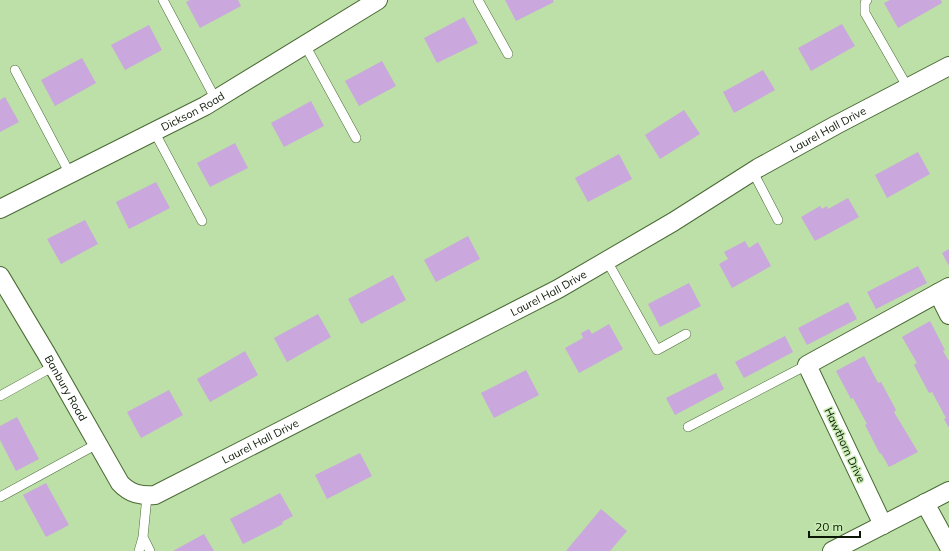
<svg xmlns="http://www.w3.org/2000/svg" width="949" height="551" font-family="Mulish,sans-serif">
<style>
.building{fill:#caa7dd}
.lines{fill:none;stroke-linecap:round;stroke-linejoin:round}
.service-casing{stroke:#4b6a36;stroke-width:10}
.minor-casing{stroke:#4b6a36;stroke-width:20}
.service{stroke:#fff;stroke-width:9}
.minor{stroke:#fff;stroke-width:18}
.labels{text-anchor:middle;stroke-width:3;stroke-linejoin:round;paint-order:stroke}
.street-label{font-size:11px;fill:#0b1704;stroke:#c9edb4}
</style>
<rect width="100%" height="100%" fill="#bce0a7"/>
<path class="building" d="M190,0H238L241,6L200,28L186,2Z
M505,0H553L554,2L516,21Z
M890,0H941L942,3L898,28L884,3Z
M464,17L478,43L437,63L424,38Z
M842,24L855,46L811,71L798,48Z
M149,25L162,50L125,70L111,45Z
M82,58L96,83L55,106L41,80Z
M382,61L396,86L359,106L345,81Z
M763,70L775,90L734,113L723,92Z
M5,97L19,122L0,132V100Z
M311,101L324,126L284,147L271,123Z
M684,110L700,134L660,159L645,135Z
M235,143L248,168L210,187L197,163Z
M918,152L930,174L887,198L875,175Z
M619,154L632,179L588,202L575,178Z
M156,182L170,208L129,229L116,202Z
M848,198L859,217L815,241L801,217L820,206L822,209L827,206L828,209Z
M85,220L98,244L61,264L47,239Z
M468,236L480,259L436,282L424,260Z
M745,241L749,248L758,242L771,266L732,288L719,264L728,259L724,252Z
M949,249V266L942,253Z
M918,266L927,283L876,309L867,292Z
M393,275L406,300L361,324L348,299Z
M689,283L701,306L660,327L648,304Z
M848,302L857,319L807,345L798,328Z
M318,314L331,337L287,362L274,338Z
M930,321L945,350L943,351L949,361V428L944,419L946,418L932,392L929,393L914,365L917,363L902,337Z
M609,324L623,349L579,373L565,348L583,338L581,333L589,329L592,334Z
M785,336L793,352L744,378L735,362Z
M245,351L258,375L210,402L197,379Z
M864,356L878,383L881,382L896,410L894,412L918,452L889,467L881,453L880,454L865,425L867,424L853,398L851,399L836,371Z
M526,370L539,395L494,418L481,393Z
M716,373L724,389L675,415L666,398Z
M169,390L183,415L141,438L127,412Z
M17,417L39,459L16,471L0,440V426Z
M360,453L372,476L327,499L315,475Z
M46,483L69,525L46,537L23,495Z
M280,493L293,516L282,522L283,524L243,544L230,519Z
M601,509L627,531L610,551H566Z
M204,534L214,551H173Z"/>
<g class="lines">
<defs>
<path id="service" d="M163,0L216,100
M478,0L508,54
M867,0L865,3V13L908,88
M305,45L356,138
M15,70L70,174
M155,133L202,221
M753,172L778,220
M607,261L657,350L686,334
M0,396L54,366
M688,427L807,365
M0,497L97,444
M143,537L150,551
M139,551L143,537L147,496"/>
<g id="minor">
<path id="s1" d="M0,209L205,106L378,0"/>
<path id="s2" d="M0,276L46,353L120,483C130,494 141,496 155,495L558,289L673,222L758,168L836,125L949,66"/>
<path d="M938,293L949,315"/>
<path d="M925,503L949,547"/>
<path d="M883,525L807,365L949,287"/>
<path d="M832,551L949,491"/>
</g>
</defs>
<use href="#service" class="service-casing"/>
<use href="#minor" class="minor-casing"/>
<use href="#service" class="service"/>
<use href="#minor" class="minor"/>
</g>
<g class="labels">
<g class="street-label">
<text dy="4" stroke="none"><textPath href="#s1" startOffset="216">Dickson Road</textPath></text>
<text dy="4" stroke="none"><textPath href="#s2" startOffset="1044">Laurel Hall Drive</textPath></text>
<text dy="4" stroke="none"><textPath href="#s2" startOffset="720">Laurel Hall Drive</textPath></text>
<text dy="4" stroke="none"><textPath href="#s2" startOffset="130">Banbury Road</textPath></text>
<text dy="4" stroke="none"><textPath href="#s2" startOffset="396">Laurel Hall Drive</textPath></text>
<text transform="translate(845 445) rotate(65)" y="4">Hawthorn Drive</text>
</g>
</g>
<path d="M809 531v6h51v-6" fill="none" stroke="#0b1704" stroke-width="2"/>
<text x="815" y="531" font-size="12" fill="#0b1704" stroke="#c9edb4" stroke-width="3" paint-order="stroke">20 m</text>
</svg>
